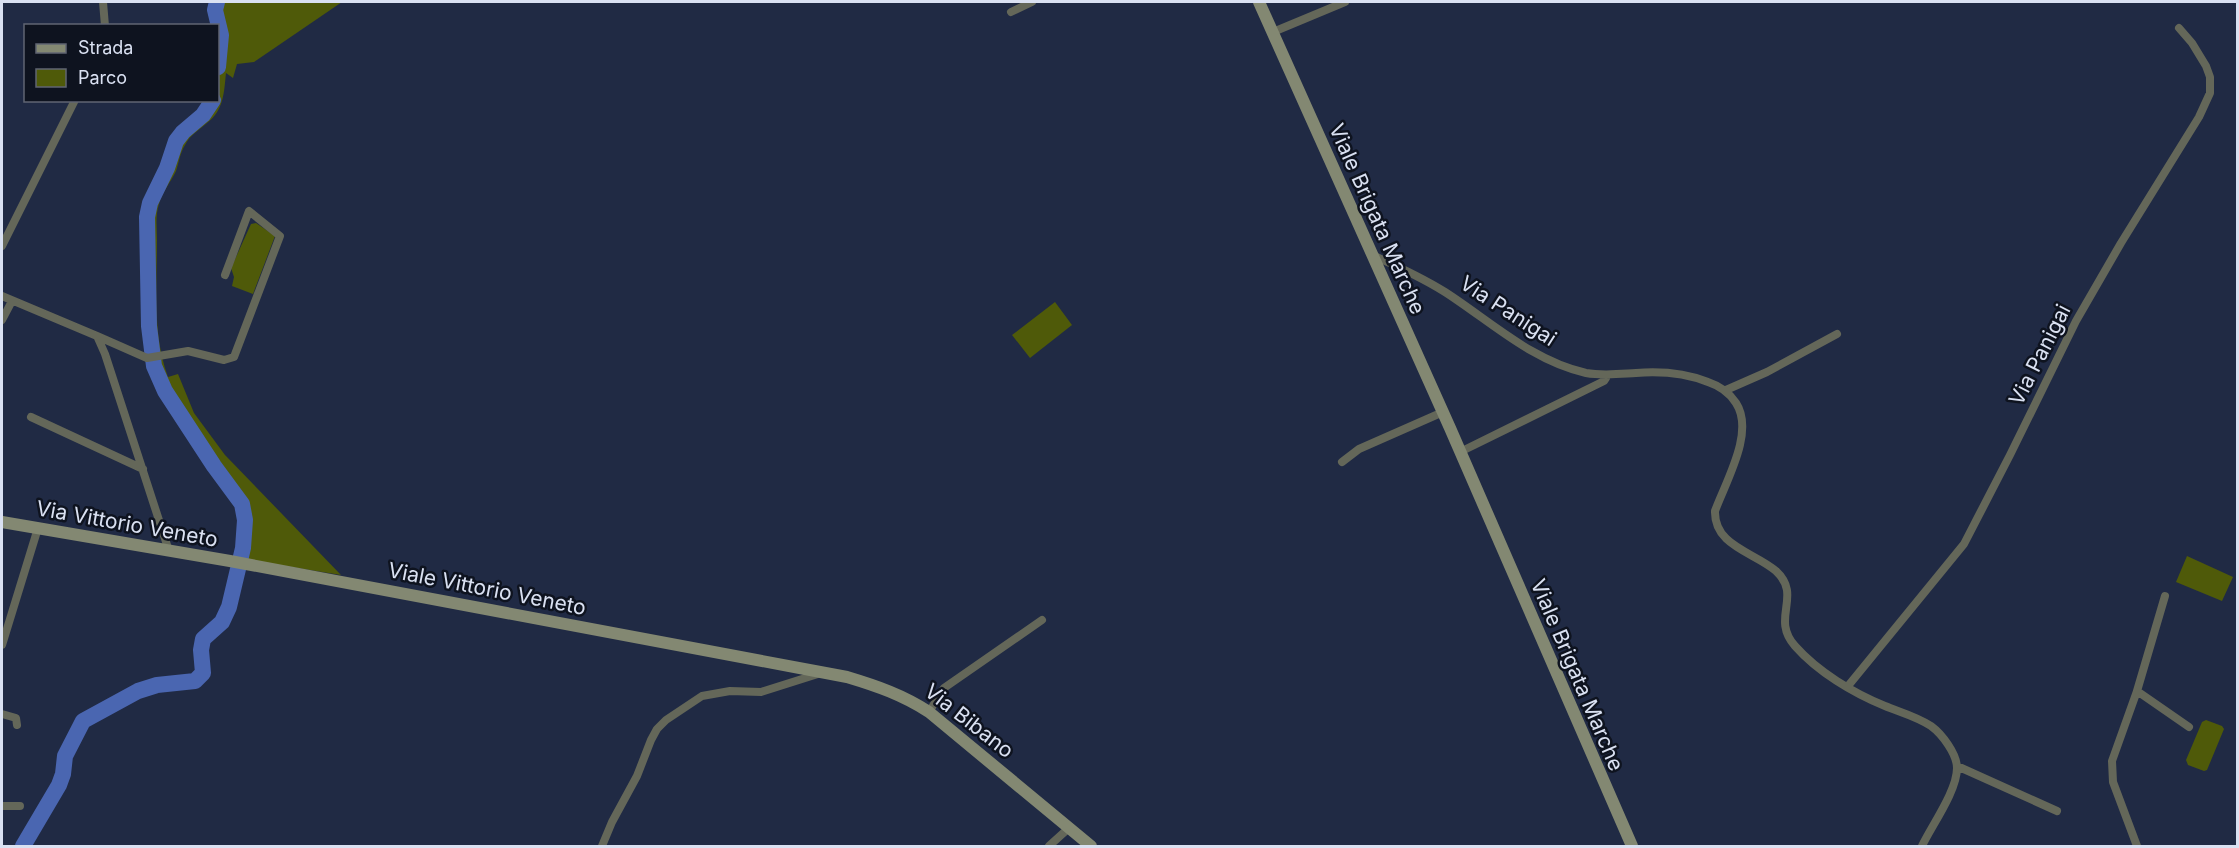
<svg xmlns="http://www.w3.org/2000/svg" width="2239" height="848" font-family="Inter,sans-serif">
<style>
.green{fill:#4f5a09}
.lines{fill:none;stroke-linecap:round;stroke-linejoin:round}
.river{stroke:#4a66b1;stroke-width:16}
.street{stroke:#646759;stroke-width:8}
.secondary{stroke:#838872;stroke-width:12}
.labels{text-anchor:middle;stroke-width:5;stroke-linejoin:round;paint-order:stroke}
.street-label{font-size:21px;fill:#dae1f2;stroke:#0e131f}
</style>
<rect width="100%" height="100%" fill="#202a44"/>
<path class="green" d="M209,2H342L254,62L237,64L233,78L226,73C224,92 224,110 207,123C199,130 190,135 185,145C180,153 179,162 176,171C171,182 162,192 159,204C155,216 157,228 157,240C157,284 152,334 168,377L178,374L194,413L225,455L341,575L235,558L239,524L236,507L209,471L161,398L148,369L143,329L141,217C145,194 154,185 162,165C167,151 169,137 179,126C188,117 199,112 206,101L218,100V26L213,25L209,12Z
M256,223L275,236L253,294L232,286L234,277L231,268L251,224Z
M1055,302L1072,325L1030,358L1012,335Z
M2187,556L2233,577L2222,601L2176,582Z
M2206,720L2222,726L2224,729L2207,770L2204,771L2188,765L2186,760L2202,722Z"/>
<g class="lines">
<path class="river" d="M217,2L215,10L221,35L218,67
M23,846L59,785L63,774L65,756L83,721L138,691L157,685L195,681L203,673L201,650L203,639L222,622L229,607L243,548L245,520L242,504L214,466L165,391L154,366L149,326L147,217L150,203L167,168L176,141L183,132L203,115L213,100"/>
<path class="street" d="M103,2L105,26
M1011,12L1032,2
M1273,32L1345,2
M2,246L75,100
M1372,255C1397,266 1421,277 1445,292C1490,321 1532,361 1586,373C1603,376 1619,374 1636,373C1661,371 1685,373 1708,382C1720,386 1729,392 1736,403C1755,432 1726,481 1715,511C1714,546 1754,552 1776,571C1803,596 1770,618 1795,646C1818,672 1853,693 1885,706C1900,712 1918,717 1931,726C1942,734 1957,754 1957,768C1957,791 1932,825 1922,846
M2,296L97,336L105,354L169,551
M2,320L12,301
M97,336L147,358L188,351L224,360L234,357L280,236L249,211L225,275
M1726,390L1767,372L1837,334
M31,417L143,469
M1460,452L1604,381L1606,378
M1342,462L1359,449L1443,412
M2,645L38,528
M1848,686L1964,544L2010,455L2076,321L2121,243L2199,117L2210,93V77L2206,66L2192,43L2179,28
M2137,691L2189,727
M929,712L944,688L1042,620
M2,714L16,718L17,725
M1957,766L2057,811
M2,806H20
M602,846L612,822L637,776L651,740L657,729L666,720L702,696L730,691L761,692L821,673
M1049,846L1070,827
M2137,846L2113,782L2112,761L2137,691L2165,596"/>
<path class="secondary" d="M1259,2L1450,428L1632,846
M2,522L230,561L847,677C877,686 903,695 929,712L1091,846"/>
</g>
<g class="labels">
<g class="street-label">
<text transform="translate(1377 219) rotate(66)" y="7">Viale Brigata Marche</text>
<text transform="translate(1508 311) rotate(33)" y="7">Via Panigai</text>
<text transform="translate(2040 355) rotate(-63)" y="7">Via Panigai</text>
<text transform="translate(127 524) rotate(10)" y="7">Via Vittorio Veneto</text>
<text transform="translate(487 589) rotate(11)" y="7">Viale Vittorio Veneto</text>
<text transform="translate(1577 675) rotate(67)" y="7">Viale Brigata Marche</text>
<text transform="translate(969 721) rotate(38)" y="7">Via Bibano</text>
</g>
</g>
<rect width="2239" height="848" fill="none" stroke="#dae1f2" stroke-width="6"/>
<rect x="24" y="24" width="195" height="78" fill="#0e131f" stroke="#606573" stroke-width="1.5"/>
<rect x="36" y="44" width="30" height="9" fill="#838872" stroke="#606573" stroke-width="1.5"/>
<text x="78" y="54" font-size="18" fill="#dae1f2">Strada</text>
<rect x="36" y="69" width="30" height="18" fill="#4f5a09" stroke="#606573" stroke-width="1.5"/>
<text x="78" y="84" font-size="18" fill="#dae1f2">Parco</text>
</svg>
